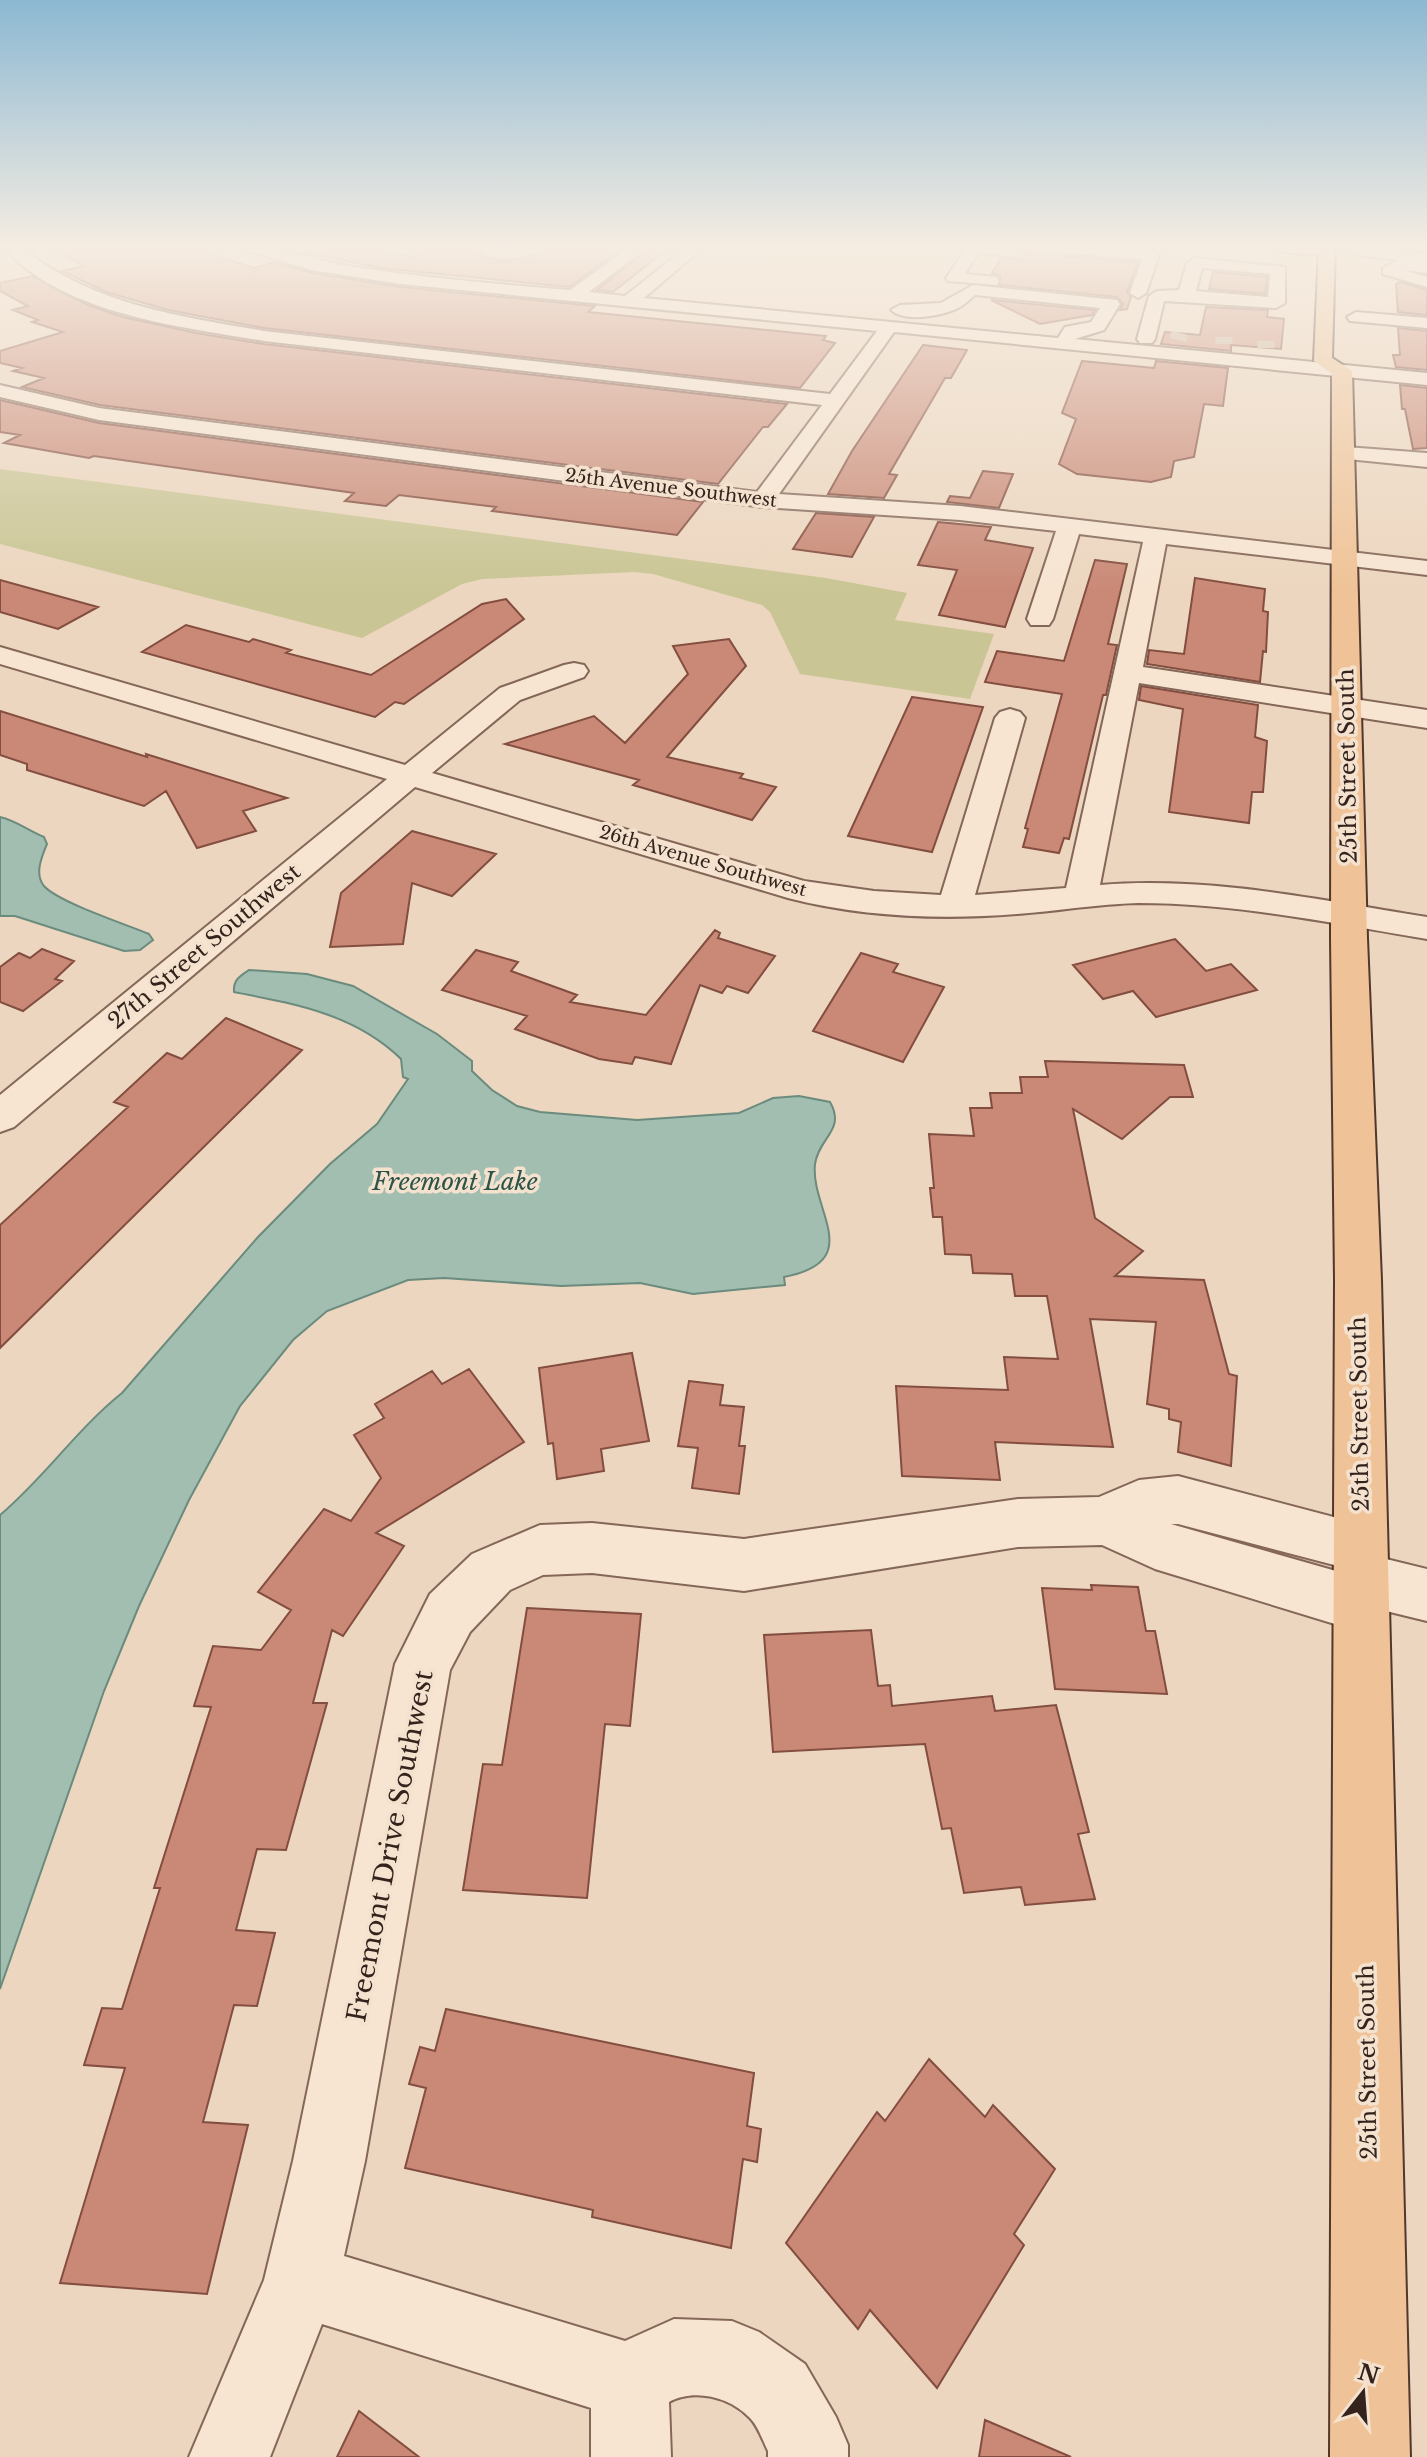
<svg xmlns="http://www.w3.org/2000/svg" width="1427" height="2457" font-family="'Libre Baskerville',serif">
<style>
.green{fill:#c9c594}
.water{fill:#a2beb1;stroke:#6a8b7d;stroke-width:2}
.building{fill:#c98976;stroke:#834d3f;stroke-width:2}
.lines{fill:none;stroke-linecap:round;stroke-linejoin:round}
.minor-tunnel{stroke:#c7b29e;stroke-width:17;stroke-dasharray:17 9;stroke-linecap:butt}
.minor-casing{stroke:#846758;stroke-width:4}
.major-casing{stroke:#52372d;stroke-width:4}
.highway-casing{stroke:#52372d;stroke-width:4}
.minor{fill:#f7e5d2;fill-rule:evenodd}
.major{fill:#efc397;fill-rule:evenodd}
.highway{fill:#da8351;fill-rule:evenodd}
.labels{text-anchor:middle;stroke-width:7;stroke-linejoin:round;paint-order:stroke}
.far-street-label{font-size:18px;fill:#34231c;stroke:#f4e2cf}
.street-label{font-size:22px;fill:#34231c;stroke:#f4e2cf}
.water-label{font-size:24px;font-style:italic;fill:#2c5449;stroke:#f4e2cf}
.near-street-label{font-size:26px;fill:#34231c;stroke:#f4e2cf}
</style>
<rect width="100%" height="100%" fill="#ecd6bf"/>
<path class="green" d="M0,469L826,578L907,593L895,620L994,634L970,699L800,674L770,612L762,605L653,574L634,572L482,579L462,584L362,638L0,544Z"/>
<path class="water" d="M0,817C17,821 27,830 44,837L47,844C42,856 34,874 44,886C58,902 127,925 149,934L153,940L140,950L124,951L15,916H0Z
M249,970L307,974L353,986L437,1034L472,1061V1071L492,1090L517,1106L540,1112L637,1120L739,1113L773,1098L799,1096L830,1102C846,1130 819,1137 815,1164C810,1210 867,1261 784,1277L785,1285L693,1294L640,1283L561,1286L444,1278L408,1280L327,1311L293,1340L240,1406L189,1500L139,1606L104,1691L0,1989V1515C44,1478 77,1429 122,1393L258,1237L330,1164L377,1124L408,1079L403,1077L401,1059C355,1014 295,1004 234,992C233,980 240,976 249,970Z"/>
<path class="building" d="M48,246H203V251L254,268L274,262L312,273L400,287L595,306L588,312L826,336L823,340L835,343L800,388L264,328L168,310L106,292L62,271L84,266Z
M323,246H354L413,257L434,246H485L479,251L480,256L503,261L540,255L546,252L548,246H626L569,287L381,268L303,252Z
M652,246H671L613,292L597,290Z
M1027,249L1039,254L1138,262L1127,292L1131,297L1127,309L1120,310L1123,304L1117,297L1000,285V276L992,273L1001,258L1020,260L1029,253Z
M1213,272L1267,277L1265,294L1209,289Z
M33,276L88,305L123,317L196,333L264,344L787,404L768,427H763L718,484L100,405L22,387L44,378L13,371L22,368L0,363V351L63,332L32,322L38,320L13,310L28,306L0,291V283Z
M1400,282L1427,290V315L1398,312L1396,284Z
M991,300L1095,310L1092,315L1040,324Z
M1206,307L1268,310L1267,317L1284,319L1281,349L1231,345V351L1161,344L1165,332L1200,335Z
M1398,328L1427,331V370L1396,367L1393,355H1400Z
M923,345L967,350L951,378H945L889,474L897,475L884,498L828,494L852,451Z
M1082,361L1154,368L1156,361L1228,368L1223,406L1204,404L1194,457L1174,461L1171,477L1151,482L1077,474L1059,464L1076,419L1062,413Z
M1400,385L1427,388V448L1413,449L1405,409H1402Z
M0,400L99,423L703,502L677,535L492,511L496,507L399,495L386,506L345,501L354,493L94,456L89,458L4,443L20,435L0,432Z
M983,471L1013,474L999,508L947,502L950,496L970,498Z
M816,513L874,517L852,557L793,549Z
M938,522L991,527L985,540L1033,548L1005,627L939,615L957,570L918,565Z
M1095,560L1127,564L1108,644L1117,645L1106,695H1103L1069,839L1064,838L1059,853L1023,847L1028,829L1025,828L1062,694L985,682L997,651L1064,661Z
M1195,578L1265,589L1263,611L1268,612L1266,652L1263,651L1260,682L1147,664L1149,650L1184,654Z
M0,580L98,607L58,629L0,612Z
M506,599L524,619L404,704L395,702L375,717L142,652L186,625L249,642L253,639L291,650L286,653L371,675L482,604Z
M729,639L746,666L667,757L743,774L740,778L776,787L752,820L633,785L639,780L505,744L594,716L625,743L688,674L673,646Z
M1141,686L1258,705L1255,737L1267,741L1263,792H1252L1249,823L1169,812L1183,709L1139,700Z
M912,697L983,707L932,852L848,836Z
M0,711L147,757L146,754L287,798L243,811L256,831L197,848L166,791L144,806L27,770V764L0,755Z
M412,831L496,854L452,896L412,883L403,944L330,947L341,893Z
M715,930L720,933L718,938L775,956L748,993L727,986L722,993L700,985L671,1064L635,1057L632,1064L599,1059L515,1029L527,1016L442,990L476,950L518,962L511,971L577,995L570,1002L646,1015Z
M1175,939L1206,971L1231,964L1257,990L1156,1017L1133,991L1103,999L1073,965Z
M42,949L74,961L55,979L62,981L23,1011L0,1002V967L19,953L30,958Z
M861,953L898,964L893,972L944,987L903,1062L813,1031Z
M226,1018L302,1050L0,1348V1225L128,1107L114,1102L167,1053L182,1059Z
M1045,1061L1184,1065L1193,1097H1170L1122,1139L1073,1109L1095,1218L1143,1251L1115,1276L1204,1280L1229,1374L1237,1376L1231,1466L1178,1452L1181,1422L1169,1419V1409L1147,1404L1156,1322L1090,1319L1113,1447L995,1442L1000,1480L902,1476L896,1386L1008,1390L1004,1357L1058,1359L1047,1296H1015L1012,1274L973,1273L971,1255L945,1254L942,1217H933L930,1188H934L929,1134L974,1136L970,1108H992L990,1093H1022L1020,1077H1048Z
M632,1353L649,1441L601,1449L604,1471L557,1479L553,1443L548,1444L539,1368Z
M469,1369L524,1442L376,1533L404,1546L343,1636L332,1630L313,1703H327L286,1850L257,1849L236,1930L275,1933L257,2006L234,2005L203,2122L248,2125L207,2294L60,2283L125,2068L84,2065L102,2008L122,2009L160,1888H154L211,1707L194,1706L213,1646L261,1650L291,1610L258,1592L324,1509L351,1521L381,1478L354,1435L384,1418L375,1404L432,1371L442,1384Z
M689,1381L723,1385L720,1405L744,1407L739,1446H745L739,1494L692,1488L698,1448L678,1446Z
M1091,1585L1138,1587L1146,1631H1155L1167,1694L1055,1689L1042,1588L1092,1590Z
M527,1608L641,1614L630,1726L605,1724L587,1898L463,1890L483,1764L502,1765Z
M871,1630L878,1686L890,1685L892,1706L992,1696L995,1711L1056,1705L1089,1832L1078,1834L1095,1899L1025,1905L1021,1887L964,1893L951,1828L942,1829L925,1744L773,1752L764,1635Z
M446,2009L754,2073L747,2126L761,2129L757,2162L743,2159L731,2248L592,2217L593,2210L405,2168L426,2088L409,2084L420,2047L435,2051Z
M929,2059L985,2117L993,2105L1055,2169L1014,2234L1024,2245L937,2388L870,2310L858,2329L786,2243L877,2112L885,2121Z
M359,2411L419,2457H337Z
M985,2420L1071,2457H979Z"/>
<g class="lines">
<path class="minor-tunnel" d="M1224,337V344
M1178,340L1180,333
M1266,341V348"/>
<defs>
<path id="minor" d="M3,246H20C89,304 178,316 264,331L830,394L877,331L400,284L312,270L242,249L239,246C275,244 317,261 354,267C426,278 498,284 570,290L631,246H649L589,292L625,296L688,246H705L644,298L1058,338L1065,327L1091,322L1100,308L975,295C970,299 965,304 960,307C944,316 905,323 891,310L900,305L941,303L973,285L1117,300L1120,304L1104,330L1075,339L1427,373V385L894,332L779,494L960,506L1427,561V575L1166,544L1143,667L1427,710V728L1139,683L1100,885C1210,876 1320,900 1427,917V939C1332,923 1235,903 1138,903C1098,904 1057,911 1017,914C942,920 861,917 788,898L415,787L14,1127L0,1132V1095L387,779L0,664V647L405,765L500,688L564,665L574,663L584,665L588,671L584,677L520,700L432,773L804,881L874,891L941,895L995,718L1000,712L1010,709L1020,712L1025,718L975,895L1066,888L1143,542L1079,534L1053,619L1049,625H1031L1027,619L1056,531L960,520L763,507L99,420L0,397V385L99,408L757,492L822,405L264,341C182,327 59,314 3,246Z
M489,246H545V249C534,258 492,262 481,253Z
M968,246L1018,247L1026,252L1018,257L978,253L965,274L997,277L999,281L997,285L948,281L946,278Z
M1031,246H1094L1151,250L1159,255L1146,293L1138,298L1130,293L1142,259L1039,251Z
M1360,246L1427,254V273L1403,270L1427,277V287L1383,274V268L1398,260L1357,255L1349,250Z
M1195,258L1285,267V303L1276,308L1164,301L1155,339L1152,343H1140L1137,339L1149,296L1157,291L1179,290L1187,263ZM1202,268L1270,274L1268,297L1196,291Z
M1356,312L1427,318V328L1350,321L1347,317Z
M1346,447L1427,453V467L1338,458L1335,453L1338,448Z
M1178,1476L1379,1529L1387,1547L1382,1558L1427,1569V1621L1386,1611L1380,1624L1361,1632L1155,1569L1102,1545L1018,1547L744,1591L592,1573L543,1575L510,1590L470,1632L450,1670L365,2161L344,2256L625,2341L674,2319L732,2321L759,2332L805,2364L836,2417L848,2445V2457H768V2451C763,2441 758,2426 750,2418C730,2397 694,2388 669,2402L671,2457H591V2408L322,2324L270,2457H189L264,2280L293,2161L395,1664L430,1594L472,1554L540,1525L592,1523L744,1539L1018,1499L1099,1497L1139,1480ZM1171,1524H1178L1338,1566L1336,1571Z"/>
<path id="major" d="M1319,246H1335L1332,358L1352,371L1367,938L1381,1280L1410,2457H1330L1335,1280L1331,938L1332,374L1314,361Z"/>
<path id="highway" d="M1271,246H1333L1335,249C1324,258 1282,255 1271,246Z"/>
</defs>
<use href="#minor" class="minor-casing"/>
<use href="#major" class="major-casing"/>
<use href="#highway" class="highway-casing"/>
<use href="#minor" class="minor"/>
<use href="#major" class="major"/>
<use href="#highway" class="highway"/>
</g>
<linearGradient id="sky" x2="0" y2="1"><stop stop-color="#8cb8d2"/><stop offset="0.42" stop-color="#f6ede2"/><stop offset="1" stop-color="#f6ede2" stop-opacity="0"/></linearGradient>
<rect width="1427" height="590" fill="url(#sky)"/>
<g class="labels">
<g class="far-street-label">
<text transform="translate(671 488) rotate(7)" y="6">25th Avenue Southwest</text>
<text transform="translate(703 861) rotate(16)" y="6">26th Avenue Southwest</text>
</g>
<g class="street-label">
<text transform="translate(1347 766) rotate(-91)" y="8">25th Street South</text>
<text transform="translate(204 946) rotate(-40)" y="8">27th Street Southwest</text>
<text transform="translate(1359 1414) rotate(-91)" y="8">25th Street South</text>
<text transform="translate(1367 2062) rotate(-91)" y="8">25th Street South</text>
</g>
<g class="water-label">
<text x="455" y="1190">Freemont Lake</text>
</g>
<g class="near-street-label">
<text transform="translate(390 1846) rotate(-79)" y="9">Freemont Drive Southwest</text>
</g>
</g>
<g transform="translate(1363 2393) rotate(17)" stroke="#f4e2cf" stroke-width="6" paint-order="stroke">
<path d="M0-6L14 30L0 20L-14 30Z" fill="#34231c"/>
<text y="-12" font-size="22" font-weight="bold" text-anchor="middle" fill="#34231c">N</text>
</g>
</svg>
